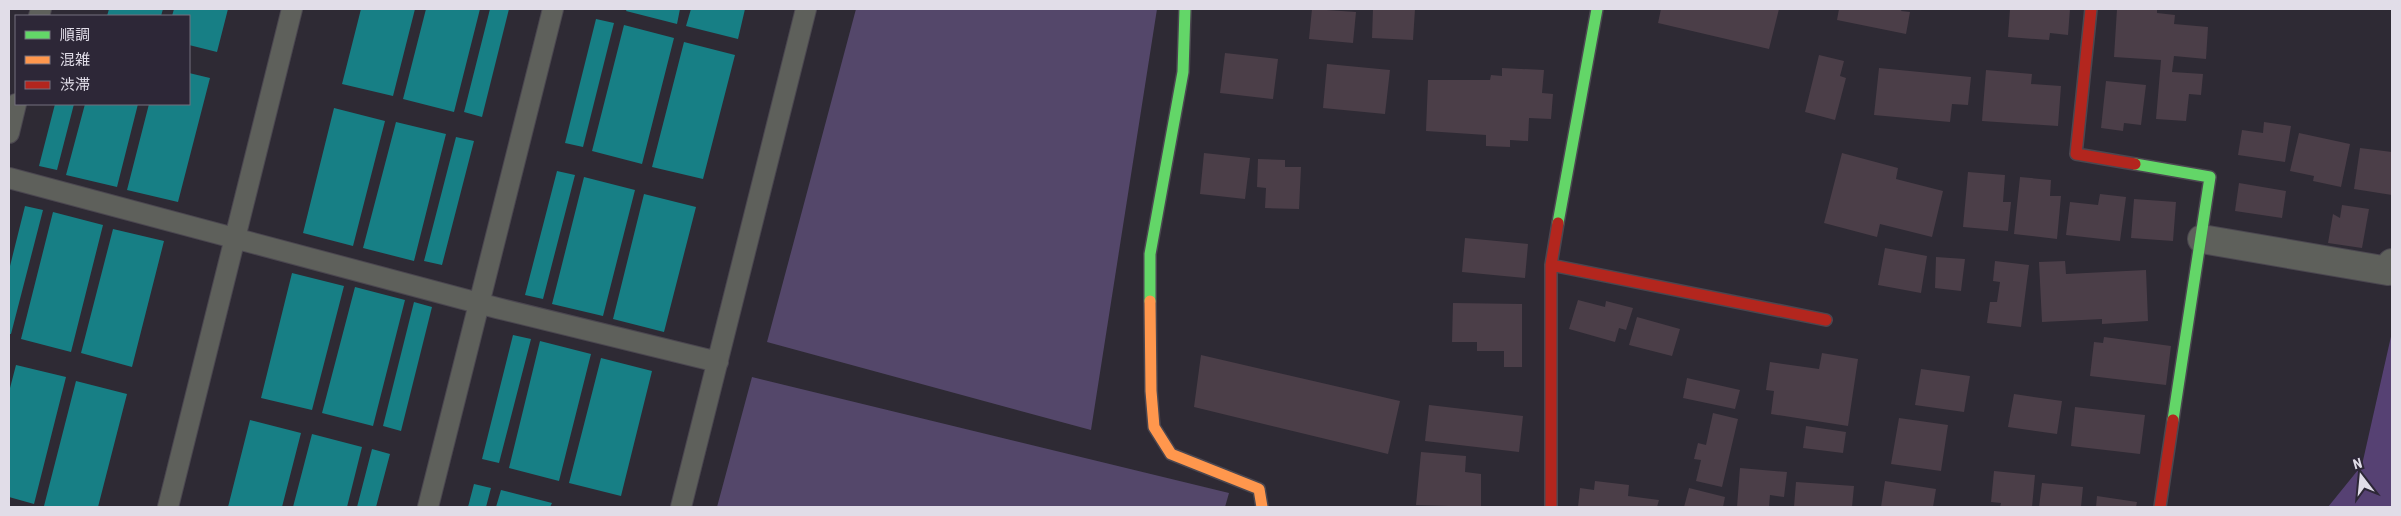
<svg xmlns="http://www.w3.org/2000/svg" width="2401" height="516" font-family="'Roboto Condensed','Noto Sans JP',sans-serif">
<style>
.green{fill:#54476a}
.forest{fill:#564173}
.water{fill:#177f85}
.building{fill:#4b3e48}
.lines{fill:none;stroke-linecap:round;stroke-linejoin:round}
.lane-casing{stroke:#4b4750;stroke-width:22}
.street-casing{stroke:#4b4750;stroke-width:30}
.fast-casing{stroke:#4b4750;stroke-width:14}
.slow-casing{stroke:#4b4750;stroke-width:14}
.jam-casing{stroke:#4b4750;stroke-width:14}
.lane{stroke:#5e605b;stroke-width:20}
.street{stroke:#5e605b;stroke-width:28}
.fast{stroke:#63d668;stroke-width:11}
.slow{stroke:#ff974d;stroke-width:11}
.jam{stroke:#b3261e;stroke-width:11}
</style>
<rect width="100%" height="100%" fill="#2e2a34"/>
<path class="green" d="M856,9H1157L1091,430L767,342Z
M752,377L1229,493L1225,507H717Z"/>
<path class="forest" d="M2392,332V507H2328L2362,465Z"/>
<path class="water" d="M109,9H163L161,16H107Z
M174,9H228L217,52L189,45V16H172Z
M361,9H415L393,96L342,84Z
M426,9H480L454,112L403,99Z
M490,9H509L482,117L464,112Z
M627,9H680L677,24L626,11Z
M691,9H745L738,39L686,26Z
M596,19L614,23L583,147L565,143Z
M624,25L674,38L642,164L592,151Z
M684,42L735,55L703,179L652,167Z
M189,73L210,78L178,202L127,190L149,104H189Z
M55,104H74L57,170L39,166Z
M85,104H138L117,187L66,175Z
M334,108L385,121L353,246L303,233Z
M396,122L446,134L414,261L363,248Z
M456,137L474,141L442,265L424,261Z
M557,171L575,175L543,299L525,295Z
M584,177L635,190L603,316L552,304Z
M644,194L696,207L664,332L613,319Z
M25,206L43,210L11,334H9V270Z
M53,212L103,225L71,352L21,339Z
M113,229L164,241L132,367L81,353Z
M292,273L344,286L312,410L261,398Z
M355,287L405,300L373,426L322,413Z
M414,302L432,307L401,431L383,426Z
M513,335L531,339L499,463L482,459Z
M540,341L591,354L559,481L509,468Z
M601,358L652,371L621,496L569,483Z
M16,365L66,377L34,504L9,497V392Z
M76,381L127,394L98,507H49L44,506Z
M250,420L301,433L282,507H228Z
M312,434L362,447L347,507H293Z
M372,449L390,454L376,507H357Z
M474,484L491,488L486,507H468Z
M501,490L552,503L550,507H496Z"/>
<path class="building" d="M1312,9L1356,12L1353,43L1309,39Z
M1373,9H1415L1413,40L1372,38Z
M1661,9H1779L1769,49L1658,23Z
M1839,9H1902L1901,11L1910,12L1906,34L1837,20Z
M2010,9H2070L2068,35L2050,33L2049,40L2008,37Z
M2117,9H2157V13L2175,15L2174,24L2208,27L2206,59L2174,56L2172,72L2203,74L2201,95L2189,94L2186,121L2156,119L2161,60L2114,57Z
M1225,53L1278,59L1273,99L1220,93Z
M1819,55L1844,61L1840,76L1846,78L1835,120L1805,112Z
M1327,64L1390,70L1385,114L1323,108Z
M1502,68L1544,70L1542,93L1553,94L1551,119L1529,118L1528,141L1510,140V147L1486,146V135L1426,131L1428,80H1490L1491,75L1502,76Z
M1879,68L1971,77L1968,105L1952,104L1950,122L1874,115Z
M1986,70L2032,74L2031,84L2061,86L2058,126L1982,121Z
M2106,81L2146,85L2141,125L2124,123L2123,131L2101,128Z
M2264,122L2291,126L2285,162L2238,155L2242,130L2263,133Z
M2299,133L2350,144L2341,187L2313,181L2314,176L2290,171Z
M2360,148L2392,152V195L2354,189Z
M1204,153L1250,158L1245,199L1200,194Z
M1842,153L1898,168L1896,179L1943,191L1932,237L1880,224L1877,237L1824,223Z
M1258,159L1285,160V167H1301L1299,209L1265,208L1266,188L1257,187Z
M1968,172L2005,175L2003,202H2011L2008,231L1963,227Z
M2020,177L2051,180L2050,196H2061L2057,239L2014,234Z
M2239,183L2286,191L2282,218L2235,211Z
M2100,194L2126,197L2120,241L2066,235L2070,202L2098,205Z
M2134,199L2176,202L2173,241L2131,238Z
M2342,205L2369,209L2362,248L2328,243L2333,214L2340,218Z
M1465,238L1528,244L1525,278L1462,272Z
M1885,248L1927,256L1921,293L1878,285Z
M1936,257L1965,259L1961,291L1935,288Z
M1995,261L2029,265L2021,327L1987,323L1990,302H1997L2000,282L1993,281Z
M2065,261L2066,274L2146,270L2148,321L2102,324V319L2042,322L2039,262Z
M1578,300L1605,307L1606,301L1633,308L1626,330L1619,328L1615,342L1569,329Z
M1453,303L1522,304V367H1504V351H1477V342H1452Z
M1637,317L1680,329L1672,356L1629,345Z
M2104,337L2171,346L2166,385L2090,376L2094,342L2103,343Z
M1822,353L1858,359L1848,426L1771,414L1774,391L1766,390L1770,362L1819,369Z
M1201,355L1400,401L1388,454L1194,407Z
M1921,369L1970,376L1964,412L1915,405Z
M1687,378L1740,390L1735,409L1683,398Z
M2014,394L2062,401L2057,434L2008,427Z
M1429,405L1523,416L1519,452L1425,441Z
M2075,407L2145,415L2140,454L2071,446Z
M1713,413L1738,419L1722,487L1696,481L1701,460L1694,459L1698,443L1706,445Z
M1899,418L1948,425L1941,471L1891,464Z
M1806,426L1846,432L1843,453L1803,448Z
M1421,452L1466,456L1465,472L1481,474V507L1416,505Z
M1740,468L1787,472L1784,497L1770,495L1769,507H1737Z
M1994,471L2035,475L2032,507H2000L2001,503L1991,502Z
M1595,481L1629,485L1628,496L1659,500L1657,507H1578L1580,488L1594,490Z
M1885,481L1936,489L1933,507H1881Z
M1796,482L1854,486L1852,507H1794Z
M2042,483L2083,487L2081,507H2039Z
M1689,488L1725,497L1723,507H1684Z
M2097,496L2137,502L2136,507H2096Z"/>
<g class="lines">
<defs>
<path id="lane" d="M39,16L41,9
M9,133L16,104
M9,178L497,308L718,362
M168,507L292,9
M428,507L553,9
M681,507L806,9"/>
<path id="street" d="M2202,239L2388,271L2392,263"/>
<path id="fast" d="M2135,164L2210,177L2173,420
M1558,223L1597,9
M1150,301V254L1183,72L1185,9"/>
<path id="slow" d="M1150,301L1151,391L1154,427L1171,454L1259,489L1262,507"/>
<path id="jam" d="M2091,9L2076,154L2135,164
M1551,265L1826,320
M1551,507V265L1558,223
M2160,507L2173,420"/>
</defs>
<use href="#lane" class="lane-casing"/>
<use href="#street" class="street-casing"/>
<use href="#fast" class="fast-casing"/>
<use href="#slow" class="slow-casing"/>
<use href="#jam" class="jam-casing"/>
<use href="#lane" class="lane"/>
<use href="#street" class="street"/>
<use href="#fast" class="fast"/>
<use href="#slow" class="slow"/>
<use href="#jam" class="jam"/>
</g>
<rect width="2401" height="516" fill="none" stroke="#e1dde8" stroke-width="20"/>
<rect x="15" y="15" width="175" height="90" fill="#2d2737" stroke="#75707e"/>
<rect x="25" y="31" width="25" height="8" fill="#63d668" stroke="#75707e"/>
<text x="60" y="40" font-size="15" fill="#e1dde8">順調</text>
<rect x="25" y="56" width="25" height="8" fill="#ff974d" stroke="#75707e"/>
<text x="60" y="65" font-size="15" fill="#e1dde8">混雑</text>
<rect x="25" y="81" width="25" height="8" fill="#b3261e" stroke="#75707e"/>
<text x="60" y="90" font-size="15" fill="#e1dde8">渋滞</text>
<g transform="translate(2361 476) rotate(344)" stroke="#2d2737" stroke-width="4" paint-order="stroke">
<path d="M0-4L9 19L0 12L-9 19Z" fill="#e1dde8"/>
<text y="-8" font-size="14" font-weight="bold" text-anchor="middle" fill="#e1dde8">N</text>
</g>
</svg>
